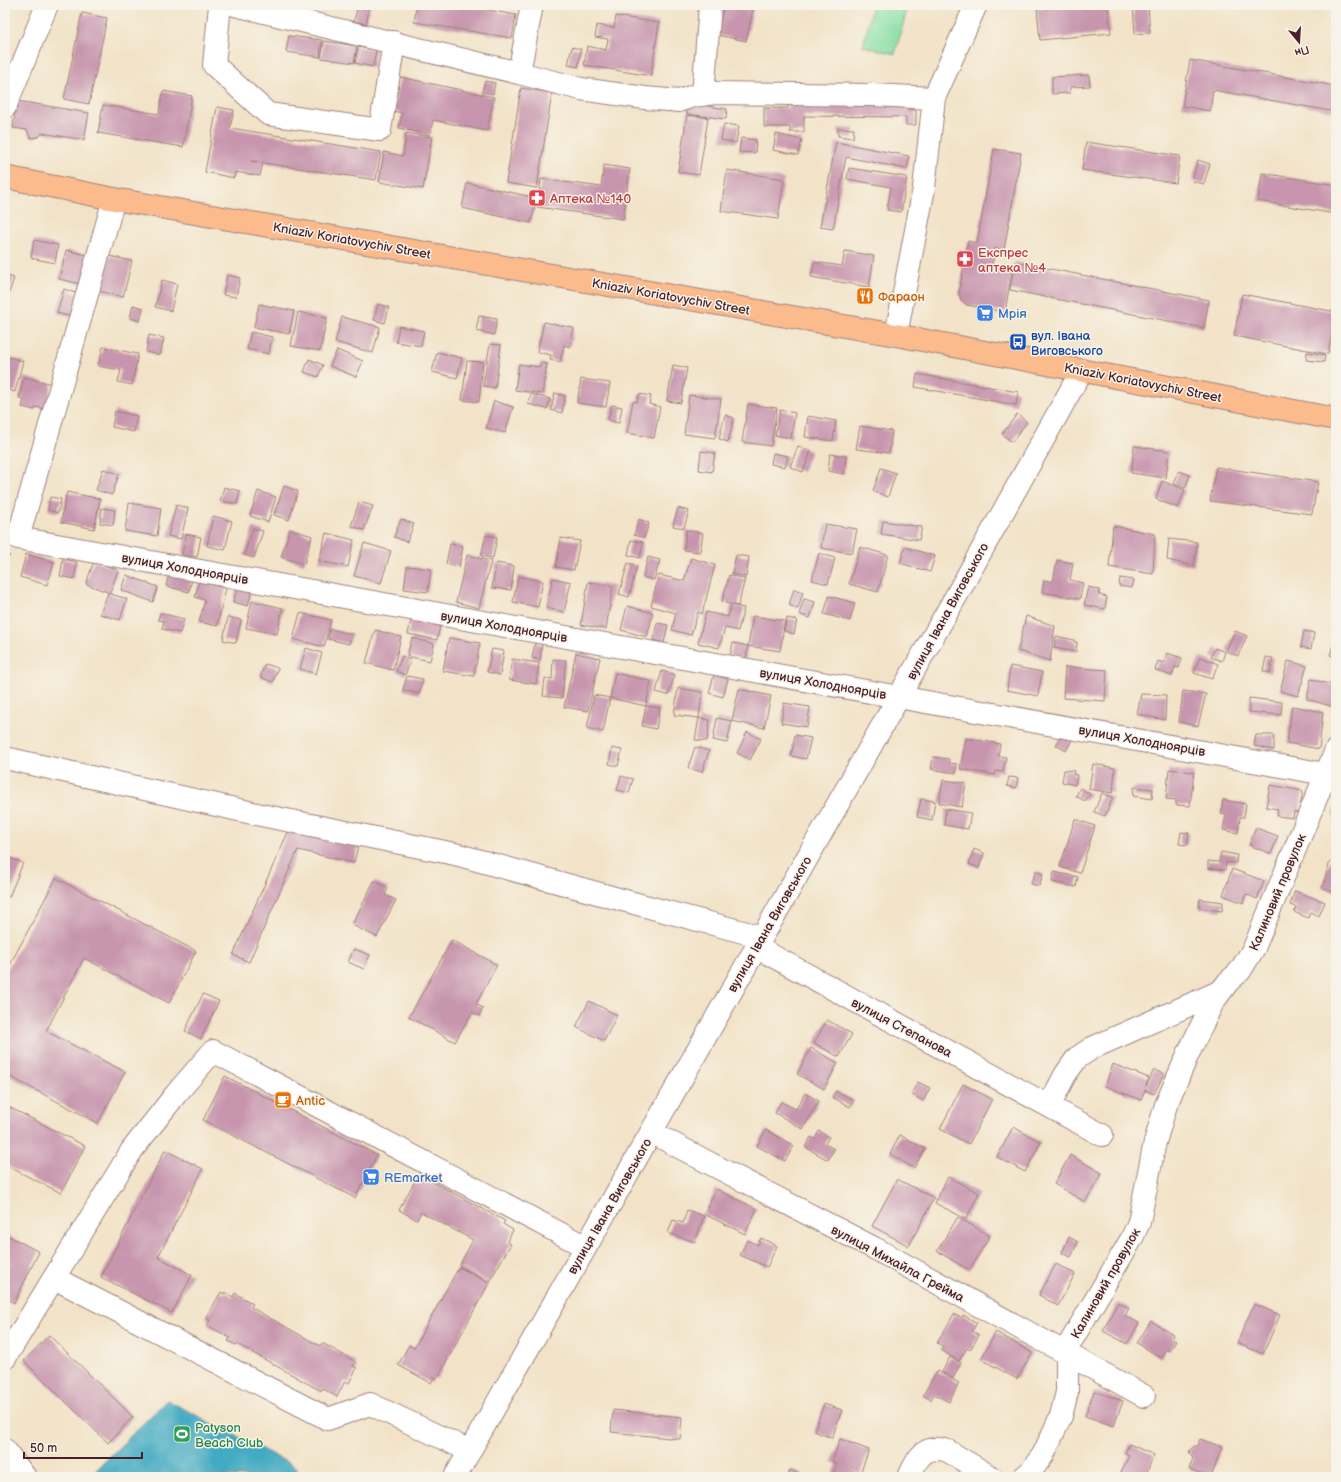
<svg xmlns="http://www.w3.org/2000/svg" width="1341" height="1482" font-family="'Balsamiq Sans',sans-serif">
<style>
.green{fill:#87dfa4;stroke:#687f68}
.water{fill:#42aac2;stroke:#466476}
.building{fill:#c796ae}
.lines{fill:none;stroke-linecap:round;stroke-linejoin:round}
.minor-casing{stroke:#9e817a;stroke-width:24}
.major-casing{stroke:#9e817a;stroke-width:24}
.path{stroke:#9e817a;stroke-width:2.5;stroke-dasharray:3 3;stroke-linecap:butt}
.minor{stroke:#fff;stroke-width:22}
.major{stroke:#fbbb8d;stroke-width:22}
.labels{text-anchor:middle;stroke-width:3;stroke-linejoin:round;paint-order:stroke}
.health-label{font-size:13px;fill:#be3a42;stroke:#f7f3e8;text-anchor:start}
.street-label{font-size:13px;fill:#4a1f2b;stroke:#f7f3e8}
.food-label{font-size:13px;fill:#c56008;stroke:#f7f3e8;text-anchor:start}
.shop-label{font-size:13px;fill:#366cbe;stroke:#f7f3e8;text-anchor:start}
.transit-label{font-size:13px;fill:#164399;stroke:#f7f3e8;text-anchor:start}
.leisure-label{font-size:13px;fill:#27864d;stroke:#f7f3e8;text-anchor:start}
</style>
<rect width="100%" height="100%" fill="#f7f3e8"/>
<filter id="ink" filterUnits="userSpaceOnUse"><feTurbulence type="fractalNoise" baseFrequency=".025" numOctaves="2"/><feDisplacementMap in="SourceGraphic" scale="8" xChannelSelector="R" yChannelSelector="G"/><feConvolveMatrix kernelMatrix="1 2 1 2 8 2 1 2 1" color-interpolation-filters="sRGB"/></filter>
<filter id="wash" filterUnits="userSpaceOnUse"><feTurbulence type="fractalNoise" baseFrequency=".012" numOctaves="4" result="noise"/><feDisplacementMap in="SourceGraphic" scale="16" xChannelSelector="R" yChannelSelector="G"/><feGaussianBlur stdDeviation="0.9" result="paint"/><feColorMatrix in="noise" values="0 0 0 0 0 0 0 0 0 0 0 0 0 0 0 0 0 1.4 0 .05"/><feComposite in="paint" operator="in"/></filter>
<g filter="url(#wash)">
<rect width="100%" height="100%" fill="#f2e3c8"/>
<path class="green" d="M873,5H908L895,54L863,46Z"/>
<path class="water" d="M167,1400L298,1468L292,1477H89Z"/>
<g id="blocks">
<path class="building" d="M358,5H370L366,24L354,21Z
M417,5H460L516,15L512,38L414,22Z
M724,5H754L746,41L717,35Z
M1074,5H1108L1111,33L1040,40L1037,9Z
M1133,5H1148L1150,33L1135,34Z
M82,13L107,18L89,104L64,99Z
M616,16L659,23L651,76L584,65L587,46L606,50L608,39L595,37L597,25L614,28Z
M289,36L322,40L320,57L286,52Z
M324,41L357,46L354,63L321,58Z
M358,47L376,50L373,67L355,63Z
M572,47L581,49L578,67L568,65Z
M1190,60L1336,86V112L1213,90L1210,111L1182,106Z
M1089,75L1090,86L1070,87V93L1052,94V77Z
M400,77L494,97L487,131L433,120L430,135L399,128L402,113L393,111Z
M485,81L495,83L493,94L482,92Z
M521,88L552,93L537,188L506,183Z
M163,91L192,96L183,147L98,133L103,105L159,114Z
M11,100L89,113L84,140L42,133L40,136L33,138L30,137L27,130L13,128L15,113L9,112Z
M788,101L906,102V110H916V125H906V117L804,116V132H790V127H764V108H788Z
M688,103L727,109L726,119L687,114Z
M217,107L234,110L230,128L381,152L376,180L251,161L263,163L260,176L235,172L234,178L205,172Z
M687,115L708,118L699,175L678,172Z
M724,124L739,126L736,143L721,140Z
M838,128L854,129L853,138L838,136Z
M406,133L432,137L423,189L379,182L384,152L403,156Z
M776,134L802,140L798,155L773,150Z
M741,138L756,140L755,153L739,152Z
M836,142L909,156L907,169L846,157L833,229L820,227Z
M1086,142L1180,156L1176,183L1082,170Z
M994,149L1021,153L1004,250L995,248L992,267L1012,270L1005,312L967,305L961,300L959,293L968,241L977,243Z
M1198,160L1210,164L1204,184L1192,181Z
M604,165L630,169L623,219L537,207L541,179L601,187Z
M849,168L907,177L901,212L887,210L891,187L847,179Z
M727,170L784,179L778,219L721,211Z
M1262,173L1336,185V214L1258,201Z
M467,183L537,198L531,223L462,208Z
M34,240L58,245L55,263L31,258Z
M66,250L92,256L85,285L59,279Z
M845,251L874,256L869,287L811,277L814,262L842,266Z
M109,256L132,261L123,297L99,291Z
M1015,262L1209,300L1204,328L1010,290Z
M5,275L14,278L9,293L5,292Z
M227,275L240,278L236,297L223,295Z
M162,280L177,284L171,311L155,307Z
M64,289L78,294L72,317L57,313Z
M1242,294L1336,312L1328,354L1234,336Z
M259,304L294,311L289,334L254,327Z
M378,304L389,307L385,323L374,320Z
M133,305L143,308L140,321L130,318Z
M298,312L327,318L320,351L291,346Z
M479,316L497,319L494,335L476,331Z
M342,317L380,327L373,353L335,342Z
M544,322L574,328L570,347L564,345L560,362L550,360L551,355L537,352Z
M399,326L424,331L421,346L396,342Z
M1335,327H1336V346L1332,345Z
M251,332L272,337L269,354L247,349Z
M149,335L164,338L160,355L146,352Z
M490,344L501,345L495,388L483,386Z
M103,347L138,354L132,385L118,382L121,370L98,366Z
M337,350L363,361L356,377L330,366Z
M437,352L462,358L457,378L432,372Z
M1307,352L1325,355L1324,362L1306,360Z
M9,357L23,361L15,392L5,389V370Z
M309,359L323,365L318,377L304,372Z
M467,361L483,362L479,402L462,400Z
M540,363L547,364L542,394L515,390L519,364L540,367Z
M673,365L687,368L681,403L667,401Z
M917,374L1018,392L1016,405L915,387Z
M24,377L52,384L46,409L36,407L35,410L22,407L24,399L19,398Z
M581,379L610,383L606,407L577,403Z
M555,393L565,396L562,413L551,410Z
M531,394L550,399L547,409L528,404Z
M639,394L651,396L649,404L660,407L654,438L627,433L633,401L637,402Z
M689,395L721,399L715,438L684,434Z
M494,401L513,407L505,433L486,428Z
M748,404L777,408L771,446L742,442Z
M612,405L622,407L619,423L608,420Z
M780,410L795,413L791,438L775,435Z
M115,411L137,416L134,432L112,427Z
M1017,414L1027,422L1012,442L1002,434Z
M725,415L734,418L728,442L719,439Z
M808,416L836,421L833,441L805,437Z
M860,426L892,431L889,453L856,449Z
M798,446L811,451L803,472L790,467Z
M1134,446L1169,451L1166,478L1131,473Z
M701,451L715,453L712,472L699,470Z
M773,453L788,456L785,467L771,464Z
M830,454L846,456L844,474L828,471Z
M1216,467L1318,482L1312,514L1210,501Z
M881,468L896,473L888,497L873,491Z
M103,469L119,474L112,495L96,490Z
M1179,471L1190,475L1185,488L1174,484Z
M5,476L9,477L6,495H5Z
M1162,481L1185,490L1178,508L1156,499Z
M284,486L298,491L289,520L274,515Z
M224,487L240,491L237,504L220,501Z
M258,491L276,497L268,522L250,516Z
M67,492L100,499L94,529L61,522Z
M50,497L61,499L58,513L48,510Z
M359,502L373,506L364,530L351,526Z
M129,503L161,508L157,536L125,531Z
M176,505L188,508L181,539L168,536Z
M102,508L115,510L113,525L100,523Z
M678,508L689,511L684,528L673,526Z
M213,516L232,521L225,550L207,546Z
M401,519L414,524L407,542L394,537Z
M639,519L649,523L644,538L634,535Z
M883,521L922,527L919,540L881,534Z
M825,524L857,529L852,553L821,548Z
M1113,526L1155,534L1153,574L1109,567Z
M253,528L263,531L254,558L244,555Z
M290,529L312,536L304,564L281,557Z
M686,530L703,533L700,552L684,550Z
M326,533L354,540L348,567L319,561Z
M186,534L201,537L197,557L182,555Z
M486,535L497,537L493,558L481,556Z
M561,538L580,541L574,570L556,567Z
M1169,539L1197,542L1194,566L1167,560Z
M631,540L643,542L640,558L628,555Z
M364,543L391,551L381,583L354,576Z
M450,544L463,546L459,567L446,564Z
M860,547L888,555L878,592L849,584Z
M905,547L935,556L930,572L900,563Z
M819,553L835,558L828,584L812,580Z
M26,554L54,562L47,585L20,577Z
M467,555L491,561L479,608L456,602Z
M736,555L749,557L746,577L732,574Z
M648,557L660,560L654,580L643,577Z
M691,558L715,565L702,614L698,612L691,635L672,630L676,613L651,606L659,575L684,581Z
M63,559L77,562L74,579L60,576Z
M1057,560L1073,563L1070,580L1083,583L1080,599L1042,592L1044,580L1053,582Z
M94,561L118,570L110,593L86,584Z
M496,563L514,566L511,590L492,588Z
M628,563L637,566L629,597L619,594Z
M407,566L431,569L428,592L404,589Z
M169,574L192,579L189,592L166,586Z
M126,575L158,587L153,602L121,590Z
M729,575L745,579L738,606L722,602Z
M518,576L543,581L538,607L513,602Z
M553,578L571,582L564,612L546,608Z
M1120,578L1134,580L1132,588L1119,586Z
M199,582L226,588L217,626L199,622L205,600L195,597Z
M588,582L613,586L606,629L581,625Z
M1088,587L1100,590L1099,595L1107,597L1105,609L1084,605Z
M237,588L252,591L248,606L233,602Z
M794,589L803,592L798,609L789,605Z
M108,593L127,599L120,620L100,614Z
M829,596L855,603L850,621L824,614Z
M804,599L815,602L810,618L799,614Z
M252,601L283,608L277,634L246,628Z
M731,605L744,608L738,631L725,628L719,648L698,643L706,612L728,617Z
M627,606L653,613L647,637L621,630Z
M160,613L184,619L180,633L162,629L164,621L158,620Z
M300,613L331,620L324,647L293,639Z
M753,616L785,621L780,651L748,646Z
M1026,616L1055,626L1050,661L1018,651Z
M228,617L241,620L236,643L223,640Z
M787,618L797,620L794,634L784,631Z
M411,620L440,626L437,640L408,634Z
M657,623L668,625L664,643L653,640Z
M330,629L352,634L349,644L328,639Z
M375,630L401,637L393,670L366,663Z
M1235,631L1247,636L1238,656L1226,651Z
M1304,631L1314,633L1311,649L1301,647Z
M1056,636L1074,640V642H1077L1076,652L1054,648Z
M1336,636V657L1330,655Z
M412,638L434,644L430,661L407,656Z
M449,638L480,643L474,676L443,671Z
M535,643L542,644L540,660L532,658Z
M733,643L748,646L746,659L730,656Z
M306,648L322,653L316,674L300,669Z
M1215,648L1225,652L1222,661L1211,657Z
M492,649L504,651L500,675L487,672Z
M576,653L600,658L588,711L564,707Z
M1167,653L1182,658L1179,668L1175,667L1172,676L1155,670L1158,661L1164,663Z
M402,656L411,660L405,675L396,671Z
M1200,657L1218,664L1212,679L1194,673Z
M1266,657L1273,658L1270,673L1263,671Z
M512,659L539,663L536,684L509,680Z
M553,659L566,660L562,698L543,696L545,678L552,679Z
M1288,661L1307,666L1298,696L1280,691Z
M265,664L278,668L273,682L260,677Z
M1010,666L1042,672L1038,696L1007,690Z
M1065,667L1107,670L1105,701L1063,698Z
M662,671L675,675L668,695L656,692Z
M615,673L651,681L646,706L610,698L603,732L587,728L594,695L610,698Z
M714,675L728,679L723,697L709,693Z
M407,676L423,679L419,694L403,690Z
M1311,679L1336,686V702L1334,707L1307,699Z
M678,688L702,692L699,718L674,715Z
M739,689L771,696L764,728L732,721Z
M1183,691L1206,694L1198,726L1179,722Z
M1141,694L1166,695L1165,720L1137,714Z
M1249,698L1282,702L1281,715L1249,712Z
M784,703L810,707L807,727L781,723Z
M646,706L660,708L656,729L642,726Z
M1292,706L1323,712L1319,749L1287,743Z
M699,718L710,720L707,741L695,740Z
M717,718L732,721L727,743L713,740Z
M747,732L761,739L750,760L737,753Z
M1063,733L1073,738L1066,751L1056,745Z
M795,735L811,738L806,759L791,756Z
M1256,735H1274V750L1254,746Z
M966,738L1000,744L998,756L1006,757L1003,772L996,771L995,775L960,769Z
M695,747L709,751L702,772L688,768Z
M612,748L622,750L618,766L609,764Z
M933,757L949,759V763L957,764L956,773L931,769Z
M1093,764L1115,768L1113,793L1089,789Z
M1169,769L1194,772L1190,806L1176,805V800L1166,799Z
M1064,770L1074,771L1073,774L1077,775L1075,785L1062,782Z
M621,776L633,779L629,793L617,790Z
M1009,777L1018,778L1016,788L1007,786Z
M943,780L966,783L962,807L939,803Z
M1270,785L1303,791L1299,813L1294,812L1293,818L1277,816L1278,809L1266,807Z
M1134,787L1153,789L1152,799L1133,796Z
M1080,788L1090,794L1085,801L1076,796Z
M1102,793L1113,797L1105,816L1094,812Z
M921,799L935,801L932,820L917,817Z
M1223,800L1246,804L1244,817H1240L1238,833L1223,830L1226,815L1221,814Z
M1335,800H1336V819H1333Z
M946,809L971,813L968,829L944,825Z
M1075,819L1095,826L1080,873L1060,867Z
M1256,828L1278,836L1271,854L1249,845Z
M289,830L358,846L354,863L298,850L249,962L233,955Z
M1181,832L1189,833L1187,845L1179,844Z
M974,849L984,853L979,868L969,864Z
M1221,852L1237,855L1236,863L1226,862L1225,870L1208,868V861L1219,862Z
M5,856L23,863L9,897L5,896Z
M1330,861L1336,863L1335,892L1322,888Z
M1232,869L1264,881L1257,899L1246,894L1243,903L1223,895Z
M1036,871L1043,874L1039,886L1031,884Z
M1054,872L1078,877L1076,887L1052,882Z
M56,878L196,951L169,1003L84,958L46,1031L125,1072L98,1123L5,1074V974Z
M374,881L388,888L385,895L396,900L377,937L352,925Z
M1295,891L1325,902L1319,916L1310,912L1308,918L1294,912L1296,907L1290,905Z
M1200,899L1223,902L1222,911L1199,908Z
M452,940L497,965L476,1004L483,1008L479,1016L472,1012L455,1042L409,1017Z
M354,949L370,955L364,969L348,962Z
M203,994L219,1001L201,1039L185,1031Z
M589,1001L617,1015L604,1041L576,1027Z
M827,1020L852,1034L839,1057L814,1043Z
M811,1048L838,1063L824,1089L797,1074Z
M1113,1064L1149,1078L1146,1086L1154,1070L1164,1074L1154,1094L1145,1090L1141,1100L1105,1086Z
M225,1076L377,1155L355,1198L203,1120Z
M918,1082L930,1088L923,1101L911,1094Z
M963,1084L992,1099L969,1144L940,1129Z
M836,1091L854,1100L850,1107L832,1097Z
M805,1093L819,1101L803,1129L775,1113L781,1102L796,1109Z
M5,1105L85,1146L61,1193L5,1165Z
M1013,1127L1041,1142L1025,1172L997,1157Z
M766,1130L794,1146L785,1161L757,1146Z
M819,1131L829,1137L825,1144L834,1149L828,1160L805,1147L811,1137L815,1139Z
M900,1135L925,1149L914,1168L890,1154Z
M165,1150L203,1169L158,1257L192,1275L172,1313L101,1277Z
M1070,1155L1102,1173L1085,1202L1054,1184Z
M417,1177L424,1181L426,1178L505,1221L503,1224L513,1230L507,1242L511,1244L489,1282L459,1266L473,1240L421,1212L417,1220L399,1210Z
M948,1177L979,1193L966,1219L935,1203Z
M897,1179L934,1198L909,1246L872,1226Z
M716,1189L757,1209L745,1234L704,1214Z
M687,1210L704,1216L695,1242L668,1233L673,1220L683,1223Z
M958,1217L990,1236L969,1270L937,1251Z
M5,1234L39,1252L14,1303L5,1298Z
M1069,1237L1078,1242L1071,1257L1062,1253Z
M761,1238L777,1246L767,1267L740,1255L747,1240L758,1245Z
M1056,1264L1075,1274L1058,1306L1039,1295Z
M459,1267L489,1283L437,1379L434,1377L431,1383L398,1365L409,1345L414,1348Z
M221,1292L224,1294L225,1292L233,1297L235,1293L253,1304L251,1307L259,1312L320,1346L322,1343L356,1362L353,1366L357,1368L349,1383L345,1381L337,1397L322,1388L321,1391L237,1344L236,1345L228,1341L230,1338L207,1325L210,1320L206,1318Z
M1118,1302L1129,1308L1125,1316L1139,1323L1127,1344L1103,1331Z
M1254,1304L1280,1315L1263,1354L1237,1343Z
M954,1314L961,1318L963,1315L977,1323L972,1331L979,1335L970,1350L967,1348L959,1361L941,1350L943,1347L937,1343Z
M1151,1321L1174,1335L1172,1339L1176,1341L1170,1351L1166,1349L1161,1358L1137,1343Z
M996,1332L1032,1353L1017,1379L981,1359Z
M49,1335L133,1417L108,1443L24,1361Z
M950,1357L961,1363L953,1378L942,1372Z
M937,1371L959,1383L949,1402L934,1394L931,1400L923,1395Z
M1094,1391L1123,1401L1114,1426L1085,1416Z
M824,1404L842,1410L832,1438L814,1431Z
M613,1410L682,1417L680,1439L611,1432Z
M840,1439L869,1450L860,1474L852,1471L850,1477H832L837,1464L832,1462Z
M1200,1439L1222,1447L1211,1477L1189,1469L1193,1458L1189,1453L1190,1450L1194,1446H1197Z
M1129,1444L1154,1455L1145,1477H1130L1121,1473L1129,1455L1125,1453Z
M790,1470L809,1477H788Z"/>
</g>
</g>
<g filter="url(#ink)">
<use href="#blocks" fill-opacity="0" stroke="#9e817a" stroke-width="1"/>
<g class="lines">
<defs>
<path id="minor" d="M220,5L214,65L268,114L380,130L394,42
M235,5L519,73
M532,5L519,73L581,89L645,98L679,101L693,96L715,93L872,95L934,98
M703,95L710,5
M5,107L47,5
M114,199L18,538L1336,776
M896,335L924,188L934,98L976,5
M5,758L266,816L455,854L626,901L762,937
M756,947L1102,1135
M1049,1106L1065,1075L1077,1058L1092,1048L1221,991
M651,1132L713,1165L874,1248L1144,1396
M54,1278L328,1419L370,1404L470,1451
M5,1358L132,1150L176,1094L213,1051L586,1247
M5,1450L25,1477
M455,1477L959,591L1082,370
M909,1477C917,1458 925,1443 948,1451L991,1477
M1024,1477L1030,1472L1043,1455L1061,1416L1067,1392V1348L1132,1238L1139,1222L1155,1142L1166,1105L1188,1054L1213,1002L1228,982L1240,971L1254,948L1336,750"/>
<path id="major" d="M5,177L114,199L896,335L1336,419"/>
</defs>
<use href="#minor" class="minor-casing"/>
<use href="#major" class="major-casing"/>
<path class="path" d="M5,563L10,553"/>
<use href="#minor" class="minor"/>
<use href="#major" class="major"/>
</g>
</g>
<defs>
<symbol id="pharmacy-square" viewBox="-11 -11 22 22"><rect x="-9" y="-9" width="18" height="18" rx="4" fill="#e0444e" stroke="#f7f3e8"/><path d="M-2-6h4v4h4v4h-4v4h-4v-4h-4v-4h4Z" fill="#fff"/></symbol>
<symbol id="restaurant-square" viewBox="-11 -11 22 22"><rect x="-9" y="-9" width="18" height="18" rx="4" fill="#e8710a" stroke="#f7f3e8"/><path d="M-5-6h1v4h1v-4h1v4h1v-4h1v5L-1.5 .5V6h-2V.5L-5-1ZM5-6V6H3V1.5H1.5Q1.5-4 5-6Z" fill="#fff"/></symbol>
<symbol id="supermarket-square" viewBox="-11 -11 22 22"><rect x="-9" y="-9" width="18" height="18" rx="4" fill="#3f7fe0" stroke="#f7f3e8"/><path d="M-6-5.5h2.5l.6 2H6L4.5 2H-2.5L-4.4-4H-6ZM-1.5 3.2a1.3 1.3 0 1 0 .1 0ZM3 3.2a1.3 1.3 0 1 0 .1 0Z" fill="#fff"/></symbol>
<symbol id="bus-square" viewBox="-11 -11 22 22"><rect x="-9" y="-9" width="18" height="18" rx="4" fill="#1a4fb4" stroke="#f7f3e8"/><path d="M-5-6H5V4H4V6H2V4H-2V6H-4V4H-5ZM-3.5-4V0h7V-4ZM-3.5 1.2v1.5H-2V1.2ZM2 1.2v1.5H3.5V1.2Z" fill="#fff"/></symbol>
<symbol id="cafe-square" viewBox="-11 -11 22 22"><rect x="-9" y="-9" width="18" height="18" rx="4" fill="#e8710a" stroke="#f7f3e8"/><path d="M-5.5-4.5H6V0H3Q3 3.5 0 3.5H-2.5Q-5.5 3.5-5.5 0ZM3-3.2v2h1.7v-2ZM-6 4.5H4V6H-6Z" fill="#fff"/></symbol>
<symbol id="stadium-square" viewBox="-11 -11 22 22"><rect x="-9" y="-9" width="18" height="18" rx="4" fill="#2e9e5b" stroke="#f7f3e8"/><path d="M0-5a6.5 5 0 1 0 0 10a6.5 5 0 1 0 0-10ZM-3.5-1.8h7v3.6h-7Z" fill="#fff"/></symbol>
</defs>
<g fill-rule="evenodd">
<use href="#pharmacy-square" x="527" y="188" width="20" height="20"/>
<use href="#pharmacy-square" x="955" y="249" width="20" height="20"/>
<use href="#restaurant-square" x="855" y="286" width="20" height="20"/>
<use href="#supermarket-square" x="975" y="303" width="20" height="20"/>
<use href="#bus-square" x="1008" y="332" width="20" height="20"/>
<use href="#cafe-square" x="273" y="1090" width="20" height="20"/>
<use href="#supermarket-square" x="361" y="1167" width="20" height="20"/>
<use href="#stadium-square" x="172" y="1424" width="20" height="20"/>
</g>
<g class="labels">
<g class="health-label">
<text x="550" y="203">Аптека №140</text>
<text x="978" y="257">Експрес<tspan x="978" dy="15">аптека №4</tspan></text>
</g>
<g class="street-label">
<text transform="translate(352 240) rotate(10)" y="5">Kniaziv Koriatovychiv Street</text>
<text transform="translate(671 296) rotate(10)" y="5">Kniaziv Koriatovychiv Street</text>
<text transform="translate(1143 382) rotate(11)" y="5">Kniaziv Koriatovychiv Street</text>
<text transform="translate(185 568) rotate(10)" y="5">вулиця Холодноярців</text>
<text transform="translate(947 611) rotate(-61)" y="5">вулиця Івана Виговського</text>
<text transform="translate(504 626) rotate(10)" y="5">вулиця Холодноярців</text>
<text transform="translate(823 683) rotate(10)" y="5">вулиця Холодноярців</text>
<text transform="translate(1142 740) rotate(10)" y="5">вулиця Холодноярців</text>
<text transform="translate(1277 892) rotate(-67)" y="5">Калиновий провулок</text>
<text transform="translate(769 924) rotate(-60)" y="5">вулиця Івана Виговського</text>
<text transform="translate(902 1027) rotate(28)" y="5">вулиця Степанова</text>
<text transform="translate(609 1206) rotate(-60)" y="5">вулиця Івана Виговського</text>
<text transform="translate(898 1263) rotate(28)" y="5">вулиця Михайла Грейма</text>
<text transform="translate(1105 1283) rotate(-60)" y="5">Калиновий провулок</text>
</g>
<g class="food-label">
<text x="878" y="301">Фараон</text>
<text x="296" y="1105">Antic</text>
</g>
<g class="shop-label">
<text x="998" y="318">Мрія</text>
<text x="384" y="1182">REmarket</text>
</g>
<g class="transit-label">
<text x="1031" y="340">вул. Івана<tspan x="1031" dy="15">Виговського</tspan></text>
</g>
<g class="leisure-label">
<text x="195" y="1432">Patyson<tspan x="195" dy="15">Beach Club</tspan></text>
</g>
</g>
<rect width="1341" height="1482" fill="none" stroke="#f7f3e8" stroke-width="20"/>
<g transform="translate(1299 42) rotate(162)" stroke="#f7f3e8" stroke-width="3" paint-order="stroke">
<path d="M0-3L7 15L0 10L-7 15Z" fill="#4a1f2b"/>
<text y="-6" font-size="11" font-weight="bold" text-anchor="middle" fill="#4a1f2b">Пн</text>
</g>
<path d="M24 1452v6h118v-6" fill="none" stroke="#4a1f2b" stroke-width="2"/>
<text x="30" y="1452" font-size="12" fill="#4a1f2b" stroke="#f7f3e8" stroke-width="3" paint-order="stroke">50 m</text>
</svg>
